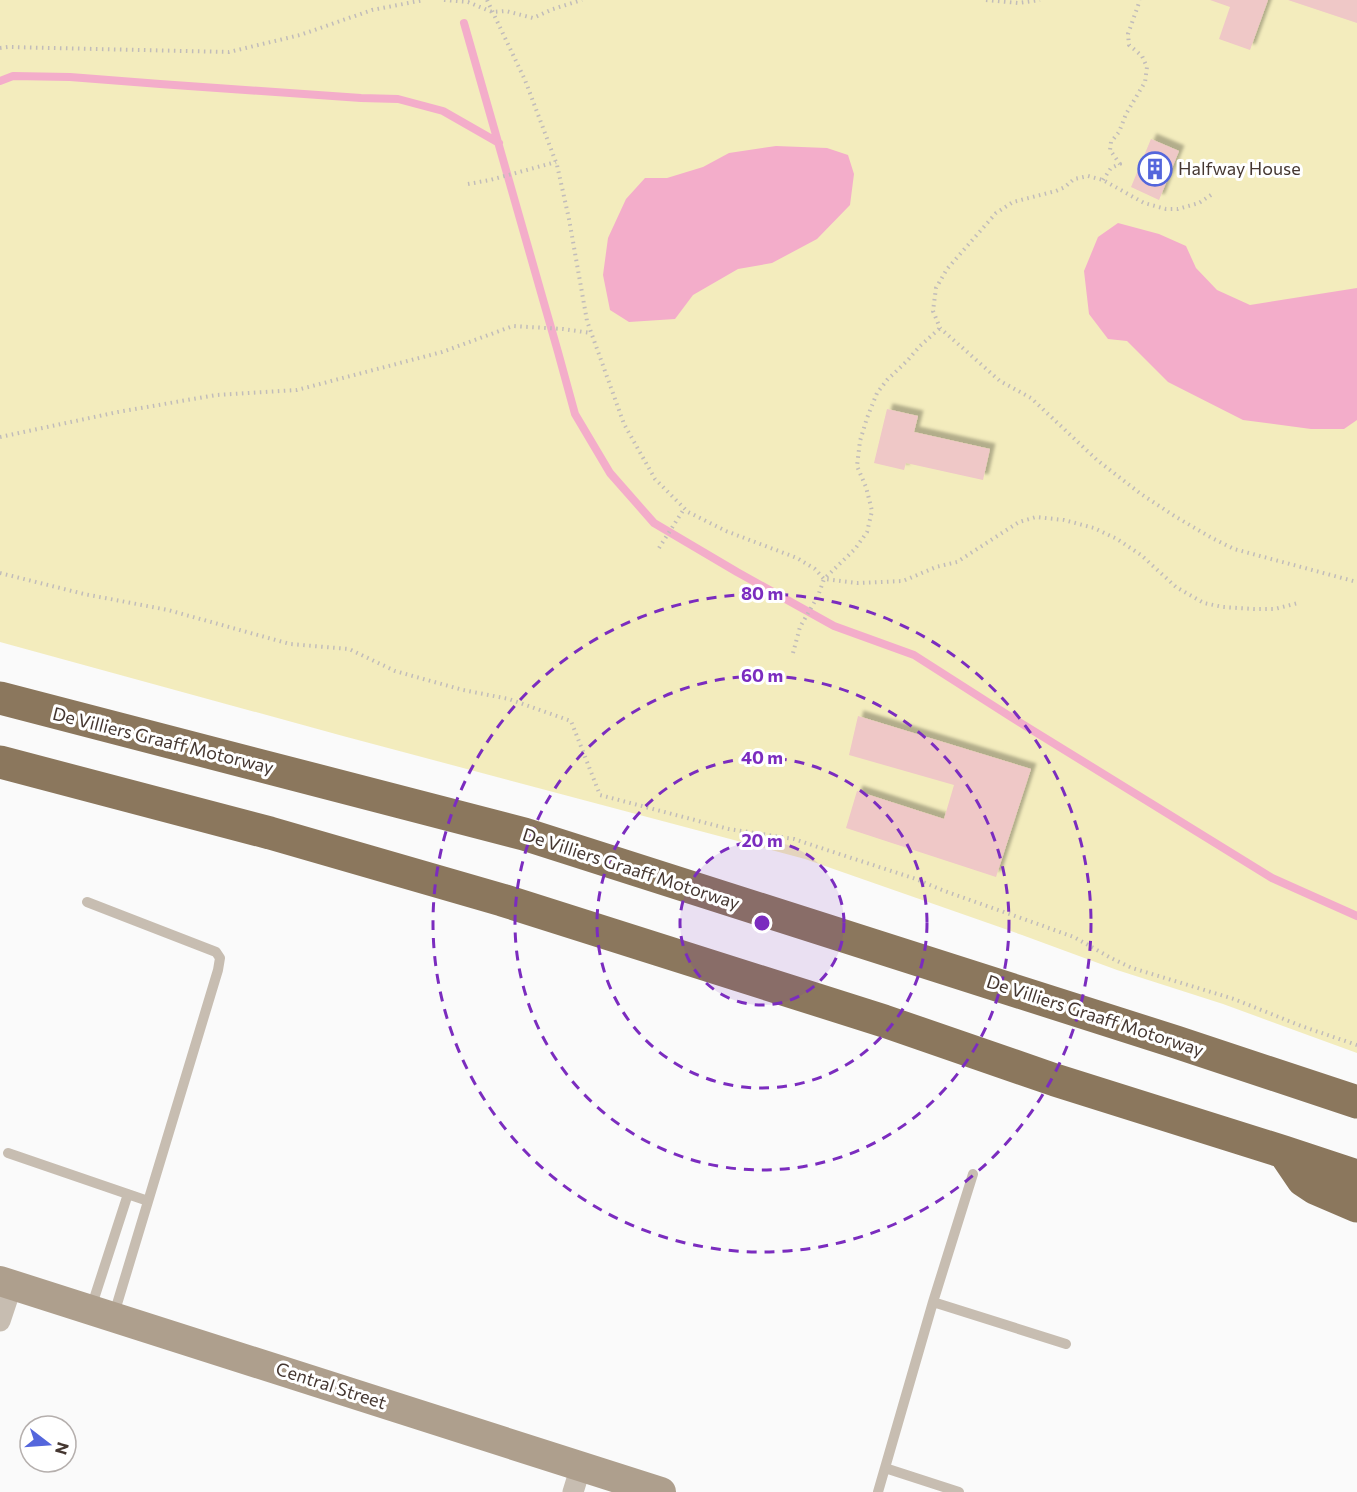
<svg xmlns="http://www.w3.org/2000/svg" width="1357" height="1492" font-family="Commissioner,sans-serif">
<style>
.green{fill:#f3ecbd}
.water{fill:#f3adca}
.lines{fill:none;stroke-linecap:round;stroke-linejoin:round}
.stream{stroke:#f3adca;stroke-width:8}
.building{fill:#efc8c7;filter:url(#shadow)}
.path{stroke:#c1bcba;stroke-width:4;stroke-dasharray:1.5 4.5;stroke-linecap:butt}
.lane{stroke:#c7bdb1;stroke-width:10}
.street{stroke:#c7bdb1;stroke-width:21}
.secondary{stroke:#ae9f8d;stroke-width:30}
.highway{stroke:#8b775d;stroke-width:33}
.ring{fill:none;stroke:#7b2cbf;stroke-width:3;stroke-dasharray:10 8}
.labels{text-anchor:middle;stroke-width:6;stroke-linejoin:round;paint-order:stroke}
.poi-label{font-size:18px;fill:#453731;stroke:#fff;text-anchor:start}
.street-label{font-size:18px;fill:#453731;stroke:#fff}
.centre{fill:#7b2cbf;stroke:#fff;stroke-width:3}
.ring-label{font-size:18px;text-anchor:middle;font-weight:bold;fill:#7b2cbf;stroke:#fff;stroke-width:6;stroke-linejoin:round;paint-order:stroke}
</style>
<defs>
<filter id="shadow"><feDropShadow dx="5.5" dy="-5.5" stdDeviation="1.5" flood-color="#0004"/></filter>
</defs>
<rect width="100%" height="100%" fill="#fafafa"/>
<path class="green" d="M0,0H1357V1053L1223,1004L1117,970L1022,935L805,859L343,736L0,642Z"/>
<path class="water" d="M776,146L827,148L848,155L854,174L850,205L817,239L772,263L738,269L693,295L675,319L629,322L610,310L603,275L608,238L626,199L645,178H667L703,167L729,153Z
M1118,223L1159,234L1186,246L1196,268L1217,290L1250,305L1357,288V420L1344,429H1311L1243,420L1168,382L1127,341L1108,339L1089,314L1084,271L1098,237Z"/>
<g class="lines">
<path class="stream" d="M464,23L558,352L575,414L610,473L654,523L737,572L834,626L914,655L1011,717L1272,878L1357,916
M0,81L13,76L70,77L160,84L361,98L398,99L443,111L499,143"/>
</g>
<path class="building" d="M1210,0H1268L1250,50L1219,39L1230,7Z
M1288,0H1357V23Z
M1151,139L1179,151L1159,200L1131,187Z
M887,409L918,416L914,432L990,449L983,480L906,463L904,470L874,463Z
M858,716L1031,769L996,877L846,828L857,791L944,819L954,785L849,755Z"/>
<g class="lines">
<path class="path" d="M444,0L468,2L492,12L506,11L533,18L553,9L582,0
M487,0L525,80L557,165L569,219L587,321L624,424L655,479L688,512L726,531L797,558L815,569L824,579L855,549L867,532L872,511L866,487L857,466L860,441L867,418L877,393L887,380L907,361L920,346L940,328
M986,0L1018,3L1040,0
M0,48L8,47L229,52L300,35L372,10L424,0
M1103,180L1111,168L1120,164L1110,150L1111,142L1119,132L1126,114L1145,82L1147,67L1142,56L1129,45L1128,34L1140,0
M468,184L490,180L556,162
M1211,195L1199,203L1178,209H1166L1144,203L1103,180L1088,176L1074,179L1065,187L1056,191L1013,202L996,213L947,269L936,288L933,311L940,328L1000,381L1031,398L1097,460L1141,494L1176,517L1212,538L1234,549L1357,582
M0,437L118,412L216,395L297,390L442,352L513,326L563,329L591,333
M659,548L684,509
M0,573L84,594L168,610L290,644L349,649L395,671L463,690L509,699L571,721L600,795L729,829L794,839L827,850L916,879L942,890L1074,937L1111,958L1132,968L1234,999L1301,1026L1357,1045
M793,653L800,627L818,596L824,579L857,583L903,581L936,567L957,562L1019,522L1036,517L1064,520L1094,528L1117,539L1141,555L1176,587L1204,603L1223,607L1254,609H1275L1298,603"/>
<path class="lane" d="M87,902L216,952L220,958L218,970L114,1314
M8,1153L148,1201
M933,1302L1066,1344
M91,1308L128,1194
M885,1468L959,1492
M878,1492L933,1302L973,1174"/>
<path class="street" d="M0,1321L12,1285
M573,1492L581,1466"/>
<path class="secondary" d="M0,1281L661,1492"/>
<path class="highway" d="M0,698L524,834L1176,1042L1357,1102
M0,762L270,833L502,900L884,1021L1055,1080L1284,1152L1357,1176
M1284,1152L1303,1180L1315,1188L1357,1206"/>
</g>
<circle cx="762" cy="923" r="82" fill="#7b2cbf" fill-opacity=".12"/>
<g class="ring">
<circle cx="762" cy="923" r="82"/>
<circle cx="762" cy="923" r="165"/>
<circle cx="762" cy="923" r="247"/>
<circle cx="762" cy="923" r="329"/>
</g>
<defs>
<symbol id="building-ring" viewBox="-11 -11 22 22"><circle r="9.5" fill="#fff" stroke="#5466dc" stroke-width="1.5"/><path d="M-4-6H4V6H1V3H-1V6H-4ZM-2.5-4.3h1.7v1.8h-1.7ZM.8-4.3h1.7v1.8H.8ZM-2.5-1h1.7V.8h-1.7ZM.8-1h1.7V.8H.8Z" fill="#5466dc"/></symbol>
</defs>
<g fill-rule="evenodd">
<use href="#building-ring" x="1136" y="150" width="38" height="38"/>
</g>
<g class="labels">
<g class="poi-label">
<text x="1178" y="175">Halfway House</text>
</g>
<g class="street-label">
<text transform="translate(163 741) rotate(14)" y="6">De Villiers Graaff Motorway</text>
<text transform="translate(631 869) rotate(18)" y="6">De Villiers Graaff Motorway</text>
<text transform="translate(1095 1016) rotate(18)" y="6">De Villiers Graaff Motorway</text>
<text transform="translate(331 1386) rotate(18)" y="6">Central Street</text>
</g>
</g>
<circle cx="762" cy="923" r="9" class="centre"/>
<g class="ring-label">
<text x="762" y="600">80 m</text>
<text x="762" y="682">60 m</text>
<text x="762" y="764">40 m</text>
<text x="762" y="847">20 m</text>
</g>
<g transform="translate(48 1444) rotate(107)"><circle r="28" fill="#ffffff" stroke="#b5afad" stroke-width="1.5"/>
<path d="M0-4.5L10 22L0 15L-10 22Z" fill="#5466dc"/>
<text y="-9" font-size="16" font-weight="bold" text-anchor="middle" fill="#453731">N</text>
</g>
</svg>
